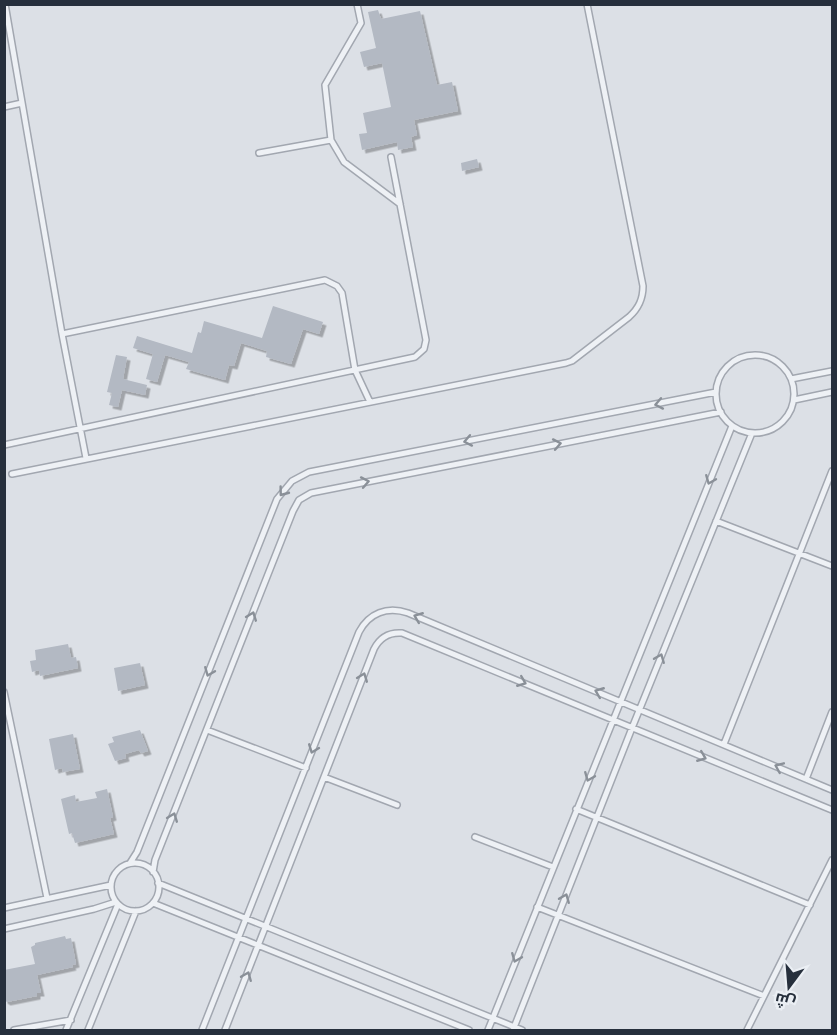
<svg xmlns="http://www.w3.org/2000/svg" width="837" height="1035" font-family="'Fira Sans',Cairo,sans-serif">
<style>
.building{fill:#b3b9c3;filter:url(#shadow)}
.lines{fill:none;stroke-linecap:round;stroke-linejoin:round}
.lane-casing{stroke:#a2a7b0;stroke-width:8}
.lane{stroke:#eef1f5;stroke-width:5}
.oneway{stroke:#8a9098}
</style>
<defs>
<filter id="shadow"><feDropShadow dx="3.5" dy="3.5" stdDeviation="0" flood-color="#0004"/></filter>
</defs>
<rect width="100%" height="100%" fill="#dce0e6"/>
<path class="building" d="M378,10L381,19L420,11L437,85L452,82L458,111L414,120L417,135L411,137L413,147L398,150L397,142L362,150L359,134L367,133L363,113L391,107L382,63L364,67L360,52L376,48L368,12Z
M477,159L479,167L462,171L461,163Z
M273,306L323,322L319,334L303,329L291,364L266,357L267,351L241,343L234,366L229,365L225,380L186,369L189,362L165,355L157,382L146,379L153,354L133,348L137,336L192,353L198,332L201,333L204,321L262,338Z
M116,355L127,357L123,379L147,385L145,395L122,390L118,407L109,405L112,393L107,392Z
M68,644L71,658L76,657L78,668L40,676L39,670L32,672L30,661L36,660L35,650Z
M140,663L145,685L118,691L114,668Z
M140,730L148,751L141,753L139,750L125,754L126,758L115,761L108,744L114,742L112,737Z
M73,734L80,769L63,772L62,768L55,770L49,739Z
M107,789L113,817L110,818L114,834L75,843L72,833L69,834L61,799L75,795L76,802L97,798L95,792Z
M65,936L66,939L71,938L76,964L72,965L73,967L37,975L41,993H37V996L7,1002L4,1000V970L35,964L31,947L35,945V943Z"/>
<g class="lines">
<defs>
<path id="lane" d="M5,4L62,334L86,458
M357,4L361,23L325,85L331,140L344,162L400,204
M4,107L22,103
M259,153L331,140
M62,334L325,280L337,286L342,293L355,370L370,402
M716 394a39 39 0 1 1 78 0a39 39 0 1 1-78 0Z
M791,379L832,371
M794,400L832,392
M4,445L415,357L424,349L426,340L391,157
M12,474L566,363L572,361L629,317C639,308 643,299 643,286L587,4
M716,521L832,566
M4,692L47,898
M207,730L306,768
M724,744L832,471
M324,777L397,805
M806,779L832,712
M576,809L810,905
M475,837L553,867
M130,863L137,852L277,499L292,481L309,472L716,392
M111 887a24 24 0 1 1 48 0a24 24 0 1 1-48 0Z
M153,872L155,860L293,511L299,500L311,493L721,412
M158,883L522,1030
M153,903L469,1030
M537,907L764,996
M4,908L111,885
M4,929L94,909L116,902
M14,1030L71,1020
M66,1030L118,904
M88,1030L136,911
M202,1030L359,632C369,613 387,606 408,613L832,790
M225,1030L374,649C380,637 389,632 402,633L832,810
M488,1030L732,426
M513,1030L632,728L752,433
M747,1030L832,860"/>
</defs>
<use href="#lane" class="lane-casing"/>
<use href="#lane" class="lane"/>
</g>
<defs><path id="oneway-chevron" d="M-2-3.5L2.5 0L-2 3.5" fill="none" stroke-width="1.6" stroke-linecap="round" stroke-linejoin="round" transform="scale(1.5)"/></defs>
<g class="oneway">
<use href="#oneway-chevron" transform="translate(659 404) rotate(169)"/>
<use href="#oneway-chevron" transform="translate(468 441) rotate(169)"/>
<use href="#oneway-chevron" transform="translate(557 444) rotate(-11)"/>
<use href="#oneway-chevron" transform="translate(710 480) rotate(112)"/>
<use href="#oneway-chevron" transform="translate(365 482) rotate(-11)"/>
<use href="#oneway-chevron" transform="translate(283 492) rotate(127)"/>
<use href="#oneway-chevron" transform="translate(252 616) rotate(-69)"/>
<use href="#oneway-chevron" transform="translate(418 617) rotate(-158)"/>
<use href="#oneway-chevron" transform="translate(660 658) rotate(-68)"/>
<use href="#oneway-chevron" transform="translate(209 672) rotate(112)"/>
<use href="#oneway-chevron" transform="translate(363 677) rotate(-69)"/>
<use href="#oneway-chevron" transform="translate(522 682) rotate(22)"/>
<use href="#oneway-chevron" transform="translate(599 692) rotate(-158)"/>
<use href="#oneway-chevron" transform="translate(313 749) rotate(111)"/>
<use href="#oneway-chevron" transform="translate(702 757) rotate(22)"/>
<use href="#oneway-chevron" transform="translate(779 767) rotate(-157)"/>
<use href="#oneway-chevron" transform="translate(589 777) rotate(112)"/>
<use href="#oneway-chevron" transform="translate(173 817) rotate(-69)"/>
<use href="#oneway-chevron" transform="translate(565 898) rotate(-68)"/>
<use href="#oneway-chevron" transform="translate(516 958) rotate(112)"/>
<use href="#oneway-chevron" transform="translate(247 976) rotate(-68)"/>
</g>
<rect width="837" height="1035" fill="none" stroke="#262f3c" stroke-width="12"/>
<g transform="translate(789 987) rotate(196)" stroke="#ebeff4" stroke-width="4.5" paint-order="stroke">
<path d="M0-4.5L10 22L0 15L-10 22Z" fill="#262f3c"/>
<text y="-9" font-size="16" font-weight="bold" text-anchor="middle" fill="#262f3c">ش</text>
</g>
</svg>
